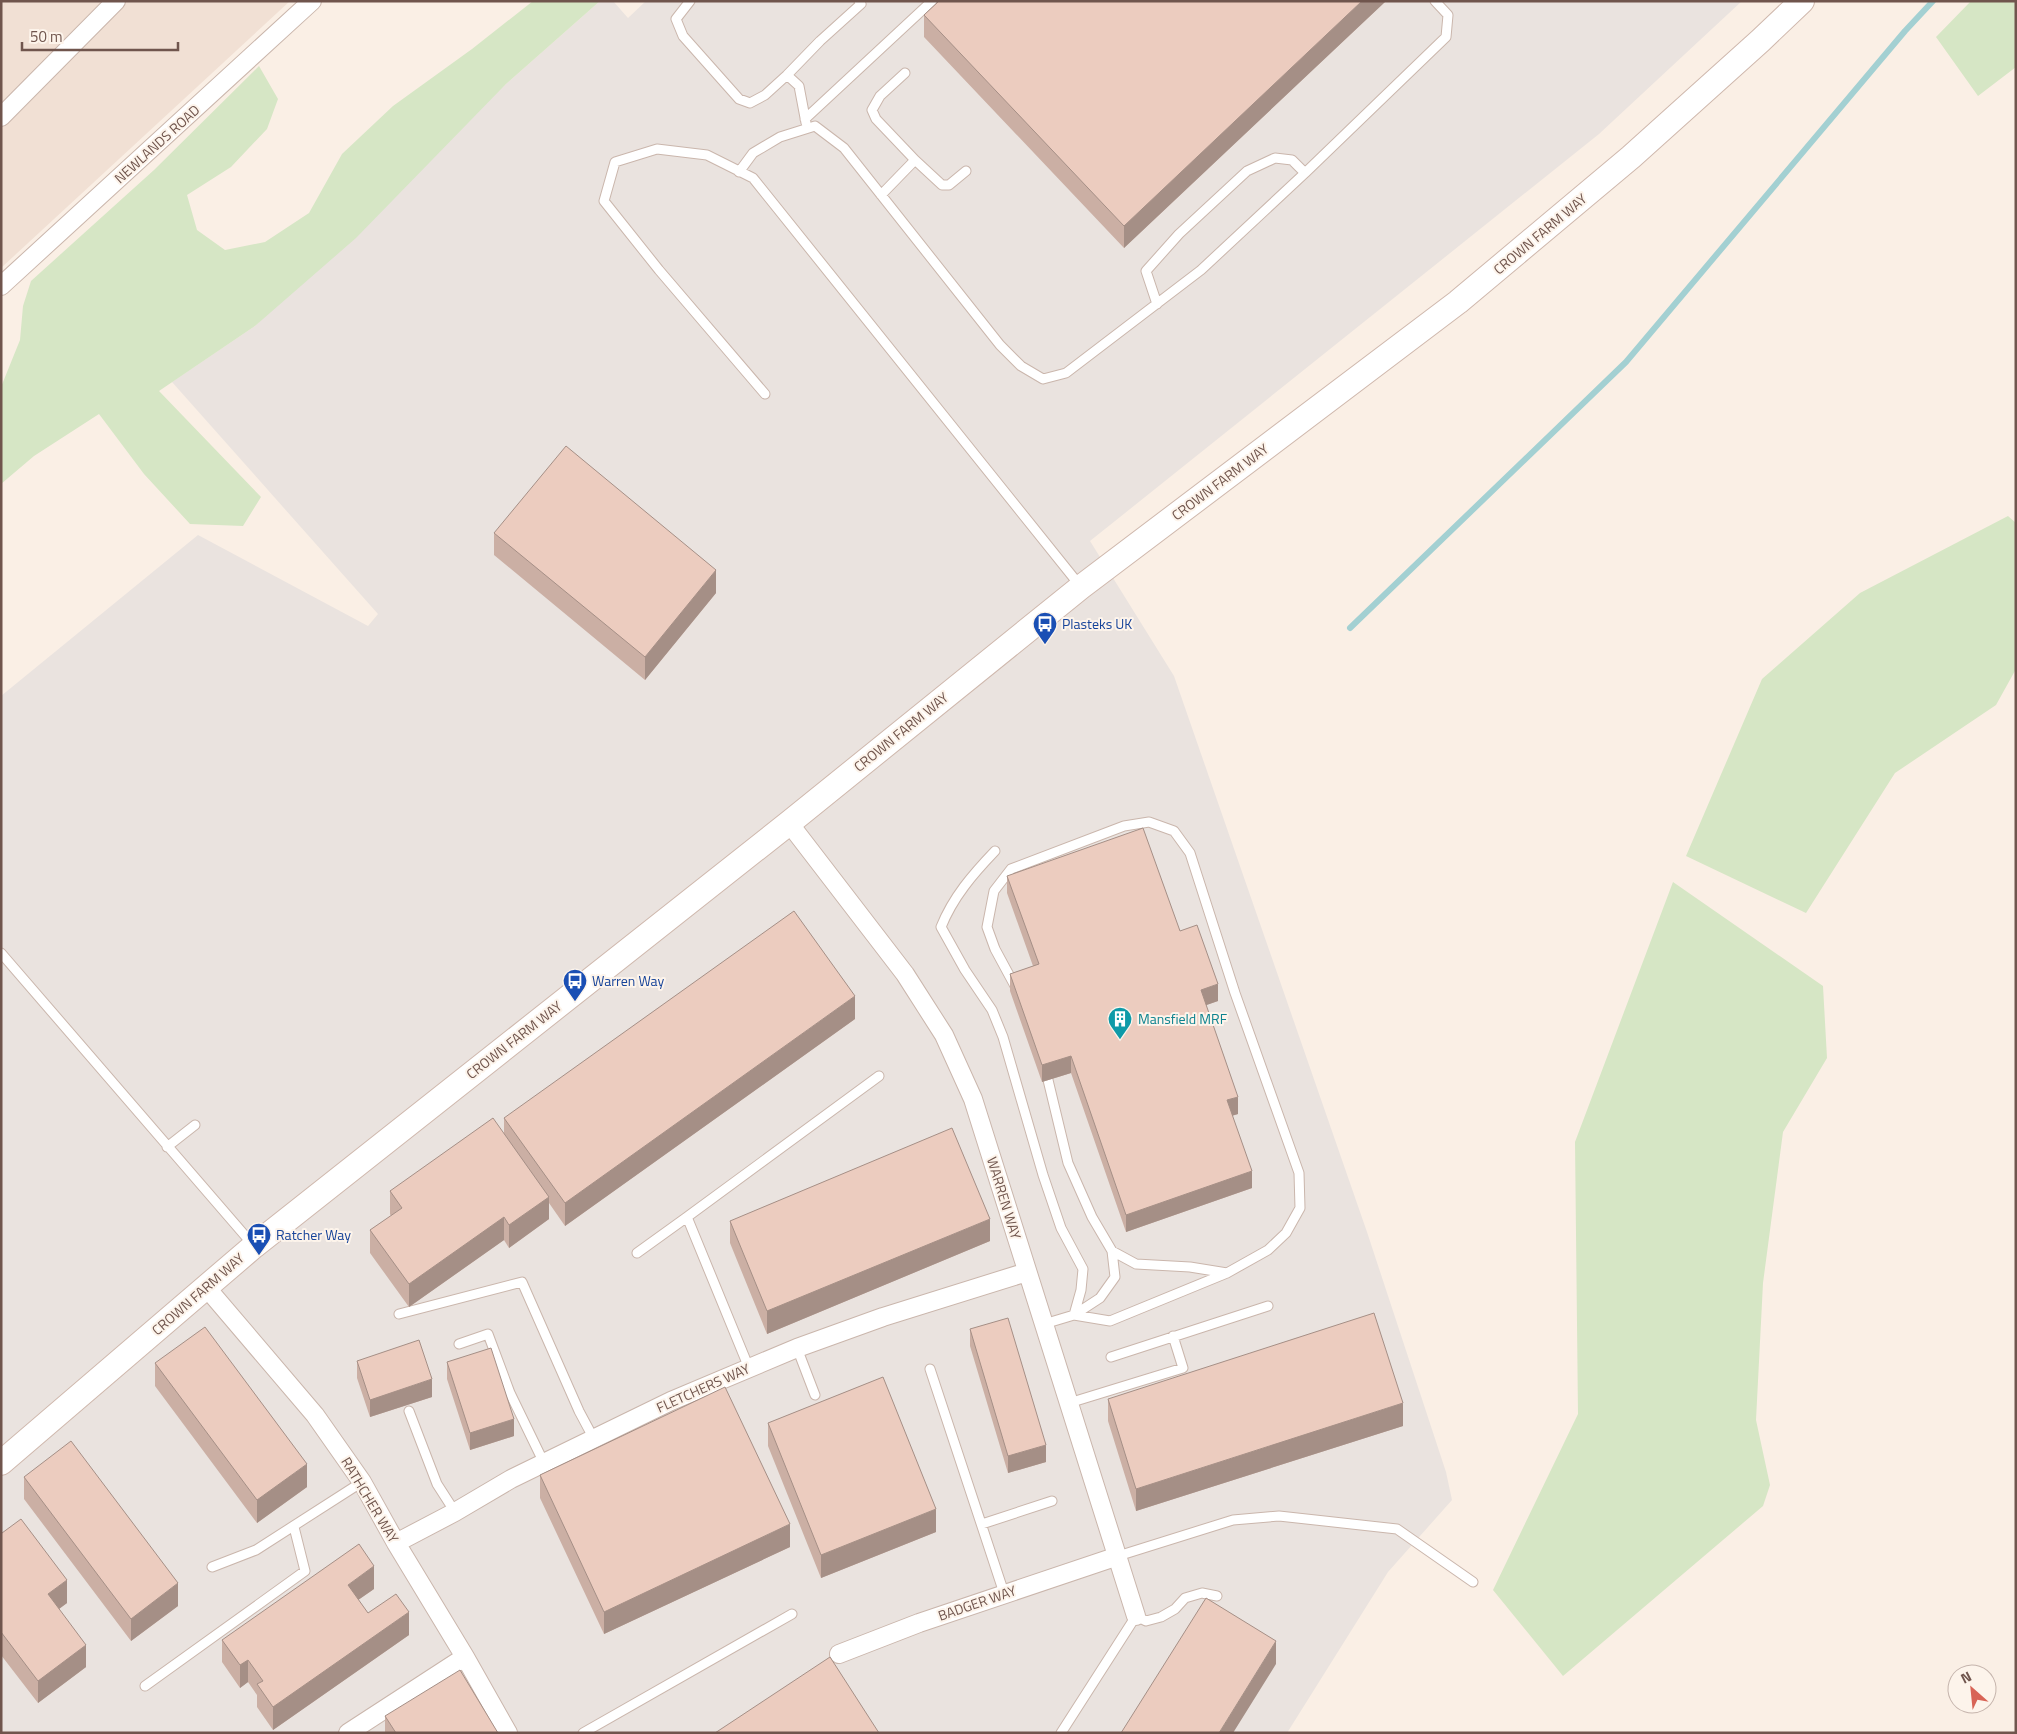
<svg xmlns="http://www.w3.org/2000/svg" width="2017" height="1734" font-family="'Titillium Web',sans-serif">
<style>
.residential{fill:#f1e0d4}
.industrial{fill:#eae3df}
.green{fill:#d6e6c5}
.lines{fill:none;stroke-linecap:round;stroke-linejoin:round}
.stream{stroke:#a3d0d2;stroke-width:6}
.lane-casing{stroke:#cab6ac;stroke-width:11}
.street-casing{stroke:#cab6ac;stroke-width:20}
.secondary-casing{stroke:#cfb8ad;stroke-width:26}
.lane{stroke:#fff;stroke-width:9}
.street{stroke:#fff;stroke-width:18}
.secondary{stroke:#fff;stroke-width:24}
.wall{fill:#cbafa4}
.shaded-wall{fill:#a58f86}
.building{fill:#ecccbf;stroke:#a58f86}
.labels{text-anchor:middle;stroke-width:4;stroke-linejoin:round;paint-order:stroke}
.street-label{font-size:14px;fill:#70554d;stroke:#fdf4eb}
.transit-label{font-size:14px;fill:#164399;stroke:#fdf4eb;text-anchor:start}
.culture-label{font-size:14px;fill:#0d838f;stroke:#fdf4eb;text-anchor:start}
</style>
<rect width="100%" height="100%" fill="#faefe5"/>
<path class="residential" d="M1,1H290L1,268Z"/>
<path class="industrial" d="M600,1H613L628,18L646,1H1742L1599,134L1090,541L1174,676L1367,1232L1446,1472L1452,1500L1388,1572L1287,1733H1V696L198,535L368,626L378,614L172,382L255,326L506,84Z"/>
<path class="green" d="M533,1H600L506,84L356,238L255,326L159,391L261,497L243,526L190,524L144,474L99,414L34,456L1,484V387L20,340L23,306L31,281L154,170L259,66L278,99L267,129L231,167L187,195L197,230L225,250L265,242L309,213L342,154L393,106L472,49Z
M1971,1H2016V67L1978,96L1936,37Z
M2008,516L2016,523V669L1996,705L1895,773L1806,913L1686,856L1762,679L1860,593Z
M1673,882L1823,986L1827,1058L1783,1132L1763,1283L1756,1420L1770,1485L1763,1506L1563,1676L1493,1590L1578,1414L1575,1142Z"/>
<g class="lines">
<path class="stream" d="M1350,628L1626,362L1905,31L1933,1"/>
<defs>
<path id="lane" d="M690,1L676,19L683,36L739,99L750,103L765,95L787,75
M805,119L932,1
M806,123L799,86L787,75L820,41L861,4L859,1
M915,160L942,185H949L966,171
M739,172L753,153L780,137L815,126L844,148L1000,345L1021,366L1043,379L1066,373L1201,270L1305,173L1292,160L1275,158L1247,171L1179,234L1146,271L1157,304
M1305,173L1446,37L1448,15L1435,1
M881,195L915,160L876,119L872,110L880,96L905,73
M765,394L659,270L604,201L615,162L657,149L707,155L753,178L1081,587
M995,851C973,874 953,897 941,927L965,970L992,1010L1003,1037L1043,1175L1061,1228L1083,1269L1081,1290L1074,1315L1110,1321L1227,1273L1268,1250L1286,1233L1300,1208L1299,1173L1235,993L1190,853L1174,831L1149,822L1124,826L1011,869L994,891L987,927L995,949L1015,986
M1,953L254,1246
M167,1147L195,1125
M1112,1251L1136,1264L1190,1267L1227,1273
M637,1253L687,1217
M399,1314L522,1282L579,1411L594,1439
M1044,1324L1074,1315L1100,1298L1115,1277L1112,1251L1092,1217L1068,1163L1048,1080
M459,1344L488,1334L510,1393L544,1463
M797,1348L815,1395
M1111,1357L1268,1306
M749,1368L687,1217L879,1076
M930,1369L1004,1593
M1069,1403L1183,1368L1173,1336
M409,1411L437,1484L455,1512
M982,1524L1052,1501
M1118,1556L1233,1520L1279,1516L1397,1529L1473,1582
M212,1567L256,1550L362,1482
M145,1686L305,1571L294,1527
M583,1733L792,1614
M1061,1733L1136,1616L1146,1621L1161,1617L1175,1609L1185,1598L1202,1593L1217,1596"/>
<path id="street" d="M1,117L116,1
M1,286L312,1
M789,823L905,974L944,1035L973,1099L1136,1616
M206,1287L315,1415L362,1482L396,1543L465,1657L508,1733
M396,1543L455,1512L511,1479L671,1401L797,1348L883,1317L1027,1272
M839,1654L919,1623L1118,1556
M348,1733L465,1657"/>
<path id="secondary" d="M1,1463L254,1246L789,823L1081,587L1458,302L1631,157L1760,41L1802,1"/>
</defs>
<use href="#lane" class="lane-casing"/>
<use href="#street" class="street-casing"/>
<use href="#secondary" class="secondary-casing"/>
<use href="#lane" class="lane"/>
<use href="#street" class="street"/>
<use href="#secondary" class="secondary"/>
</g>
<path class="wall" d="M939,1H1386L1124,248L924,37V15Z
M494,533L716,593L645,680L494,555Z
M1007,876L1180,931L1218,1001L1206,1005L1238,1114L1232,1116L1252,1188L1126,1232L1071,1073L1042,1082L1010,991V974L1033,966L1007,893Z
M855,1019L565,1226L549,1203V1219L509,1248L504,1240L409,1307L370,1253V1230L391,1216L390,1214V1191L504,1133V1118Z
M730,1221L990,1241L767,1334L730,1243Z
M970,1329L1046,1462L1008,1473L970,1346Z
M357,1361L432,1397L370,1417L357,1378Z
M447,1362L514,1436L470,1450L447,1379Z
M155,1363L307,1487L257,1523L155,1386Z
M1108,1399L1403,1426L1136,1511L1108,1421Z
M768,1423L936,1532L821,1578L768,1446Z
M540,1475L790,1547L604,1634L540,1498Z
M24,1477L178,1606L131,1641L24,1499Z
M1,1532L67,1603L59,1609L86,1667L38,1703L1,1655Z
M374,1589L358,1600L368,1613L409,1635L273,1730L257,1707V1695L248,1682L240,1688L222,1662V1640Z
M385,1716L498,1733H385Z"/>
<path class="shaded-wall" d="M1362,1H1386L1124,248V226Z
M716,570V593L645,680V657Z
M1218,984V1001L1201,1007V990Z
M855,996V1019L565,1226V1203Z
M1071,1056V1073L1042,1082V1065Z
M1238,1097V1114L1227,1117V1100Z
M1252,1171V1188L1126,1232V1215Z
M549,1197V1219L509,1248V1225Z
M504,1217V1240L409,1307V1284Z
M990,1219V1241L767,1334V1311Z
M432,1379V1397L370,1417V1400Z
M1403,1403V1426L1136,1511V1489Z
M514,1419V1436L470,1450V1433Z
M1046,1445V1462L1008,1473V1456Z
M307,1464V1487L257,1523V1500Z
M936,1509V1532L821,1578V1555Z
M790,1524V1547L604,1634V1612Z
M374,1566V1589L348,1607V1585Z
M67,1580V1603L48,1617V1594Z
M178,1583V1606L131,1641V1619Z
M409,1612V1635L273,1730V1707Z
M1276,1641V1664L1233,1733H1219Z
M86,1645V1667L38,1703V1681Z
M248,1660V1682L240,1688V1665Z"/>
<path class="building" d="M939,1H1362L1124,226L924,15Z
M566,446L716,570L645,657L494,533Z
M1143,828L1180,931L1197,925L1218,984L1201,990L1238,1097L1227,1100L1252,1171L1126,1215L1071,1056L1042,1065L1010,974L1039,964L1007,876Z
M794,911L855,996L565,1203L504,1118Z
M493,1118L549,1197L509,1225L504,1217L409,1284L370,1230L402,1208L390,1191Z
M952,1128L990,1219L767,1311L730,1221Z
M1374,1313L1403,1403L1136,1489L1108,1399Z
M1008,1318L1046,1445L1008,1456L970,1329Z
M205,1327L307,1464L257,1500L155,1363Z
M419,1340L432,1379L370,1400L357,1361Z
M491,1348L514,1419L470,1433L447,1362Z
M883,1377L936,1509L821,1555L768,1423Z
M725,1387L790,1524L604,1612L540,1475Z
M71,1441L178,1583L131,1619L24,1477Z
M21,1519L67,1580L48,1594L86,1645L38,1681L1,1632V1532L2,1533Z
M359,1544L374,1566L348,1585L368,1613L396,1594L409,1612L273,1707L257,1684L263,1681L248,1660L240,1665L222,1640Z
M1206,1598L1276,1641L1219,1733H1121Z
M830,1657L879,1733H715Z
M460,1670L498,1733H396L385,1716Z"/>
<defs>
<symbol id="bus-pin" viewBox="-11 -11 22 30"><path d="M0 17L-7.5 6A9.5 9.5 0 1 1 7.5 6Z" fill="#1a4fb4" stroke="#fdf4eb"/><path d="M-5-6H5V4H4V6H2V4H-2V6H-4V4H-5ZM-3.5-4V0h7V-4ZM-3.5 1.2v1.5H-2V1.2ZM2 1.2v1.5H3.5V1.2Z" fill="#fff"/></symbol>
<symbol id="building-pin" viewBox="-11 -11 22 30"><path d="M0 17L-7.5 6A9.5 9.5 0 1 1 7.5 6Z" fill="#0f9aa8" stroke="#fdf4eb"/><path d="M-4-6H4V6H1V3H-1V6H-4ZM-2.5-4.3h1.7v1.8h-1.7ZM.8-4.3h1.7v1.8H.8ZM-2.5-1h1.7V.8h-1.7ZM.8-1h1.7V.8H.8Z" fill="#fff"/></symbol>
</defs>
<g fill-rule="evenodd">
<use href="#bus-pin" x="1031" y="610" width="28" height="38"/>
<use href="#bus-pin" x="561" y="967" width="28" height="38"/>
<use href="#building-pin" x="1106" y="1005" width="28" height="38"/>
<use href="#bus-pin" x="245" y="1221" width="28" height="38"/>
</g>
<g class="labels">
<g class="street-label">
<text transform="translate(157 144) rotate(-42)" y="5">NEWLANDS ROAD</text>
<text transform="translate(1540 234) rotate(-40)" y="5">CROWN FARM WAY</text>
<text transform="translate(1220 482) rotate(-37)" y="5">CROWN FARM WAY</text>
<text transform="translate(901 732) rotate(-39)" y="5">CROWN FARM WAY</text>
<text transform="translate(514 1040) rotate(-38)" y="5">CROWN FARM WAY</text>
<text transform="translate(1004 1198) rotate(73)" y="5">WARREN WAY</text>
<text transform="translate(198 1294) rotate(-41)" y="5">CROWN FARM WAY</text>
<text transform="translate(703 1388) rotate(-24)" y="5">FLETCHERS WAY</text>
<text transform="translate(370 1500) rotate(59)" y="5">RATHCHER WAY</text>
<text transform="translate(977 1603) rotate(-19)" y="5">BADGER WAY</text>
</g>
<g class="transit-label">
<text x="1062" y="629">Plasteks UK</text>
<text x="592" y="986">Warren Way</text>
<text x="276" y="1240">Ratcher Way</text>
</g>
<g class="culture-label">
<text x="1138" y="1024">Mansfield MRF</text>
</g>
</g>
<rect width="2017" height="1734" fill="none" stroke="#70554d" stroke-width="5"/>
<g transform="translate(1972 1689) rotate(333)"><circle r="24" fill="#fdf4eb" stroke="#c5b4ac"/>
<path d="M0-4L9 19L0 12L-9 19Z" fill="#d86456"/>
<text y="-8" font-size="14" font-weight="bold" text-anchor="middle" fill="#70554d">N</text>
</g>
<path d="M22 42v8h156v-8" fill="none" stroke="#70554d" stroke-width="2.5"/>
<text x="30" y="42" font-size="15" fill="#70554d" stroke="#fdf4eb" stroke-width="4" paint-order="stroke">50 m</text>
</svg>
